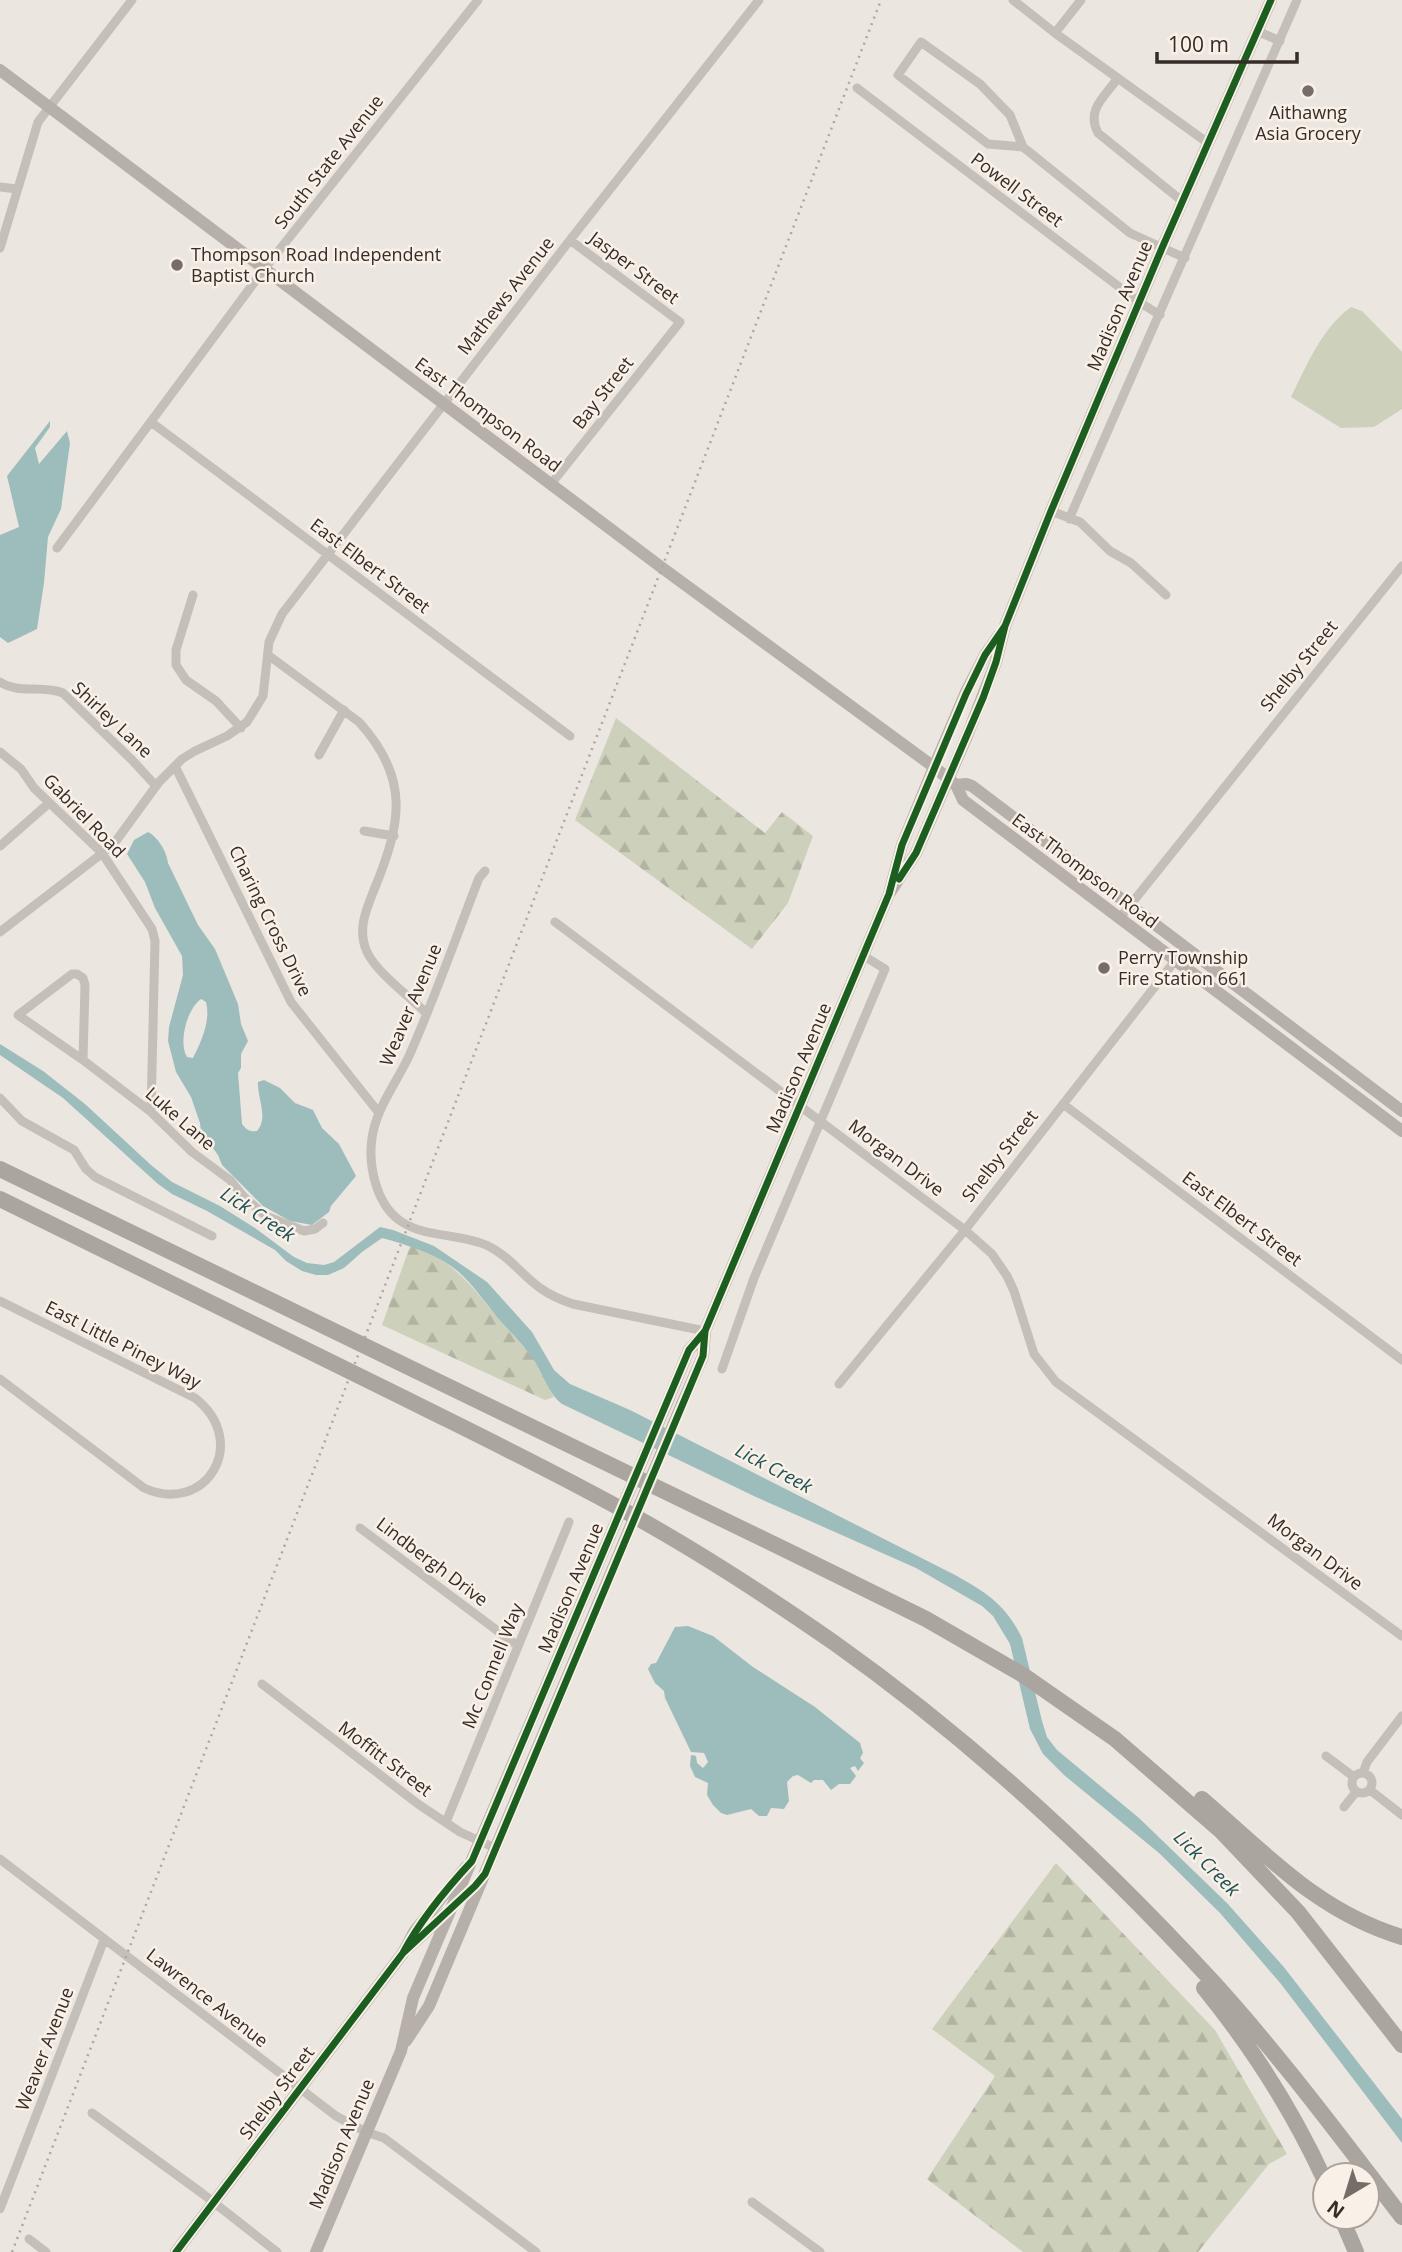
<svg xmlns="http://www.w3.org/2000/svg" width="1402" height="2252" font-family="'Open Sans',sans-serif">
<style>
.grass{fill:#cdd1bb}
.forest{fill:url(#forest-firs)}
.water{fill:#9dbdbd;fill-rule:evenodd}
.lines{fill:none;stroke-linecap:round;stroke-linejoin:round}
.minor{stroke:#c5bfb9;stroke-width:9}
.secondary{stroke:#b6afaa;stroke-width:12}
.motorway{stroke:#aba59f;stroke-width:16}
.rail{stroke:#ada7a3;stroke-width:2.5;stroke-dasharray:2 5;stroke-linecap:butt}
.secondary-bridge{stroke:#b6afaa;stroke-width:12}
.cycleway-casing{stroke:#f9f1e7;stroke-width:11}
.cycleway{stroke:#1b5e20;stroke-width:7}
.poi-dot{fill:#766d68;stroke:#f9f1e7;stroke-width:2.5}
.labels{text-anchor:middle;stroke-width:5;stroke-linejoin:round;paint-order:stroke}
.poi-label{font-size:18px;fill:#362c28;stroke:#f9f1e7;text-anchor:start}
.street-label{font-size:18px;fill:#362c28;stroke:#f9f1e7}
.water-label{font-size:19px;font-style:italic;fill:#1e5256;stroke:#f9f1e7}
</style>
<defs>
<pattern id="forest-firs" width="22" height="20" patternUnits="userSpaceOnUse" patternTransform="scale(1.75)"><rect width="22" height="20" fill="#cdd1bb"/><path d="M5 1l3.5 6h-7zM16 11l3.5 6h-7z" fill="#b1b4a1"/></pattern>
</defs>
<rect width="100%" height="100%" fill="#ece6e0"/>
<path class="grass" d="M1351,307L1362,311L1402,352V409L1374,427L1341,428L1291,397C1307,365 1321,329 1351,307Z"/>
<path class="forest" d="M616,718L765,833L782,812L813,836L788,903L752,949L575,820Z
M410,1246C455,1258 477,1294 505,1326C516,1339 527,1349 537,1364C544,1374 547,1387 554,1397L545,1400L382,1325Z
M1056,1863L1215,2030L1287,2154L1269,2164L1198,2252H1023L927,2179L995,2076L932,2029Z"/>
<path class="water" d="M50,421V427L35,448L39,464L67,431L70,443L61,509L48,537L44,583L37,629L8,643L0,637V535L19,527L7,476Z
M148,832C158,837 167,852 168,863L198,925L215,949L238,1004L241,1024L248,1041L241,1054V1068L238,1073L242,1124C247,1130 249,1132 257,1131C269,1118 257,1098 258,1082L264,1080L280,1088L295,1103L313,1110L322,1128L339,1144L356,1176L331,1206L329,1212L312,1225L290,1221L263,1206L222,1165L218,1155L201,1132L200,1123L191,1097L176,1072L168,1041L169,1027L183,975L182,956L155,908L145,882L127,854L134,840ZM201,999L206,1002C211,1021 201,1042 193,1058L187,1057C178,1042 187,1009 201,999Z
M0,1044L43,1071L85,1104L151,1165L172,1182L220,1206L255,1228L294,1257L307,1263L324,1265L334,1262L380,1227L393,1230L434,1246L487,1282L532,1332L554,1370L570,1384L630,1410L957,1576C987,1593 1006,1605 1022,1638L1042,1721L1047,1737L1057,1750L1139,1818L1227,1903L1283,1966L1402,2119V2143L1281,1984L1220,1913L1159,1853L1064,1775L1043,1754L1030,1729L1010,1644L993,1616L982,1606L916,1568L756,1497L562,1404C547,1392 544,1374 533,1359C525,1347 515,1337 505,1326C491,1311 479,1292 464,1277C444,1256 408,1245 382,1238L362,1252L344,1268L328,1275H316L302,1271L286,1261L275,1250L207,1211L172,1194L158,1184L63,1098L0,1055Z
M688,1626L713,1636L753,1667L815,1707L860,1743L863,1753L860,1758L864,1763L858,1771L855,1766L850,1768L856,1776L850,1784H839L831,1790L823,1780H814L811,1783L798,1775L793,1776L787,1782L789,1801L784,1809L771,1808L767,1816H759L751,1809L727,1815L721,1813L713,1805L707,1795L708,1783L695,1777L690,1766L691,1755L696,1756L697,1763L703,1768L708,1762L704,1753L691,1752L665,1698L664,1691L655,1683L648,1669L651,1664L656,1663L675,1627Z"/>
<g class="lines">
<path class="minor" d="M1013,0L1055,33
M1081,0L1055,33L1208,143
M1257,31L1280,41
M1118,78C1104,97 1086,110 1098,133L1182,201
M857,88L1139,302L1160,315
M1023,147L988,144L898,75L921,42L980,84L1010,115L1023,147L1130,233L1185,258
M0,187L17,189
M0,248L38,122L132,0
M151,422L570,736
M551,484L680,322L570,240
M1051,511L1080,522L1110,551L1131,563L1166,595
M1069,519L1297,0
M57,548L265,268L478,0
M193,595L176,650V665L186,680L216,701L241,728
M268,655L359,722C411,779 401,824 374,890C366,910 357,930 367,952C377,973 409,996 426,1013
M0,682C17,694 44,685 63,693L132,760L156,786
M0,752L21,769L34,788L102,853L152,929L155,941L151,1112
M319,755L344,710
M175,766L291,1002L379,1113
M364,831L394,836
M0,846L49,803
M485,871L479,878C456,937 435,998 409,1056C397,1082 376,1108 372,1138C368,1165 376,1203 399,1220C423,1238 459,1233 486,1245C507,1254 521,1274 540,1288C550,1295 561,1300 573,1304L705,1331
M1119,919L1402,566
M555,922L965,1230L992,1254L1007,1276L1014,1291L1034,1354L1056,1382L1402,1636
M0,932L113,845L159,782L182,759L195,751L227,736L247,722L263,696L269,642L282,614L570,240L759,0
M83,1060L85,985L83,978L77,974H72L18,1015L83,1060L151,1112L192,1152L230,1180L244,1197L266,1216L304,1231L315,1229L323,1223
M0,1098L22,1121L74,1150L86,1169L95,1177L212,1236
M1063,1104L1402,1360
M0,1301L195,1398C251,1442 206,1516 144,1488L0,1379
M722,1369L754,1278L885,969L864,956
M839,1384L965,1230L1185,948
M360,1528L518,1646
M262,1684L418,1804L460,1832L495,1848
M1326,1756L1354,1777
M1352 1783a10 10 0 1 1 20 0a10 10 0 1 1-20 0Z
M1363,1773L1367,1762L1402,1716
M1370,1790L1402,1815
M1344,1807L1356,1792
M446,1822L569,1522
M0,1859L336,2116L366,2132L384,2138L536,2252
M92,2113L203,2194L277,2252
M752,2202L820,2252
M0,2209L104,1940
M29,2239L46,2252"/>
<path class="secondary" d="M0,70L661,567L934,767L956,785L963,800L1402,1131
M956,785L966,784L972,786L1402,1111
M889,894L916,853L967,736L996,662L1005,626L1051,511L1162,248L1271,0
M669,1398L689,1350L705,1332
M682,1404L703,1356L705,1331L889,894L902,845L934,767L966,692L985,655L999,635
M408,1948L446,1913
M406,2041L429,2006L624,1542
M176,2252L403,1953L414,1932L466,1867
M316,2252L401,2051L413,1998L610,1536"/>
<path class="motorway" d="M0,1169L792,1553L926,1619L1023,1675L1115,1739L1221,1831L1298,1912L1402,2045
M0,1199C135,1265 270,1331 404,1398C480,1436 557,1473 632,1515C701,1553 768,1597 833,1642C973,1741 1098,1857 1214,1983C1281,2057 1341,2138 1402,2217
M1202,1799C1266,1854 1318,1912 1402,1937
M1204,1988C1252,2047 1293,2111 1325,2181
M1341,2217L1356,2252"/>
<path class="rail" d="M12,2252L881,0"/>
<path class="secondary-bridge" d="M610,1536L669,1398
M624,1542L682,1404"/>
<defs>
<path id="cycleway" d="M899,879L916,853L983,698L996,662L1005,626L1051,511L1162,248L1271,0
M403,1953L475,1886L485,1874L703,1356L705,1331L889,894L902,845L966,694L985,655L1005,626
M176,2252L403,1953C421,1919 446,1889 472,1861L689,1350L705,1331"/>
</defs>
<use href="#cycleway" class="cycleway-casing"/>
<use href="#cycleway" class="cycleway"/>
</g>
<g class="poi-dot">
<circle cx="1308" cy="91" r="7"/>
<circle cx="177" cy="265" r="7"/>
<circle cx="1104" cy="968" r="7"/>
</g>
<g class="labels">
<g class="poi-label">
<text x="1308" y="119" text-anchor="middle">Aithawng<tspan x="1308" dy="21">Asia Grocery</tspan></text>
<text x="191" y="261">Thompson Road Independent<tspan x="191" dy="21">Baptist Church</tspan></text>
<text x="1118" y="964">Perry Township<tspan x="1118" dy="21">Fire Station 661</tspan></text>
</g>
<g class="street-label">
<text transform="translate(329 162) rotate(-52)" y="6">South State Avenue</text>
<text transform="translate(1017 190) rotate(37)" y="6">Powell Street</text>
<text transform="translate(634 268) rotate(37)" y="6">Jasper Street</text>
<text transform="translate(506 296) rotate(-52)" y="6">Mathews Avenue</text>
<text transform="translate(1120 306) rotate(-67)" y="6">Madison Avenue</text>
<text transform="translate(603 393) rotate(-52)" y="6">Bay Street</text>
<text transform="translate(488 415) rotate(37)" y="6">East Thompson Road</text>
<text transform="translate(370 566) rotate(37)" y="6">East Elbert Street</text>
<text transform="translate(1299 666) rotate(-51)" y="6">Shelby Street</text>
<text transform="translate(112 720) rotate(43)" y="6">Shirley Lane</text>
<text transform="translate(84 816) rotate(46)" y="6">Gabriel Road</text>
<text transform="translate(1085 871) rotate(37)" y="6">East Thompson Road</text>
<text transform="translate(270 921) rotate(64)" y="6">Charing Cross Drive</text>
<text transform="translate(411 1005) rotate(-67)" y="6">Weaver Avenue</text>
<text transform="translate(799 1068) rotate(-67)" y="6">Madison Avenue</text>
<text transform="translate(180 1119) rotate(41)" y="6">Luke Lane</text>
<text transform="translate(1000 1156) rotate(-52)" y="6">Shelby Street</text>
<text transform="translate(896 1158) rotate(37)" y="6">Morgan Drive</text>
<text transform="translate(1242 1219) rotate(37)" y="6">East Elbert Street</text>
<text transform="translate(123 1345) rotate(27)" y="6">East Little Piney Way</text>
<text transform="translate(1315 1552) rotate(37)" y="6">Morgan Drive</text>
<text transform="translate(432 1562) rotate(37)" y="6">Lindbergh Drive</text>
<text transform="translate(571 1588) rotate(-67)" y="6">Madison Avenue</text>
<text transform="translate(493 1666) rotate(-68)" y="6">Mc Connell Way</text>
<text transform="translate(385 1759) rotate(37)" y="6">Moffitt Street</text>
<text transform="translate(207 1998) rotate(38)" y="6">Lawrence Avenue</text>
<text transform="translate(45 2049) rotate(-69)" y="6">Weaver Avenue</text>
<text transform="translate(277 2093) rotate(-53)" y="6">Shelby Street</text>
<text transform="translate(342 2144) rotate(-67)" y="6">Madison Avenue</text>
</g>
<g class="water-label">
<text transform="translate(258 1214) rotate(33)" y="7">Lick Creek</text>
<text transform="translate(774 1468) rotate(28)" y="7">Lick Creek</text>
<text transform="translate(1207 1863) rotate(45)" y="7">Lick Creek</text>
</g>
</g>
<g transform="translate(1346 2196) rotate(218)"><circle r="33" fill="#f9f1e7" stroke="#aba29b" stroke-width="2"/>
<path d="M0-5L12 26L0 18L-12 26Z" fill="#766d68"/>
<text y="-10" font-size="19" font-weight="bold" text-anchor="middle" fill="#362c28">N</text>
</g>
<path d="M1157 52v10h140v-10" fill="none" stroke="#362c28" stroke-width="3.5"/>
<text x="1168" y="52" font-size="21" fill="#362c28" stroke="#f9f1e7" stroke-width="5" paint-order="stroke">100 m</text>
</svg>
